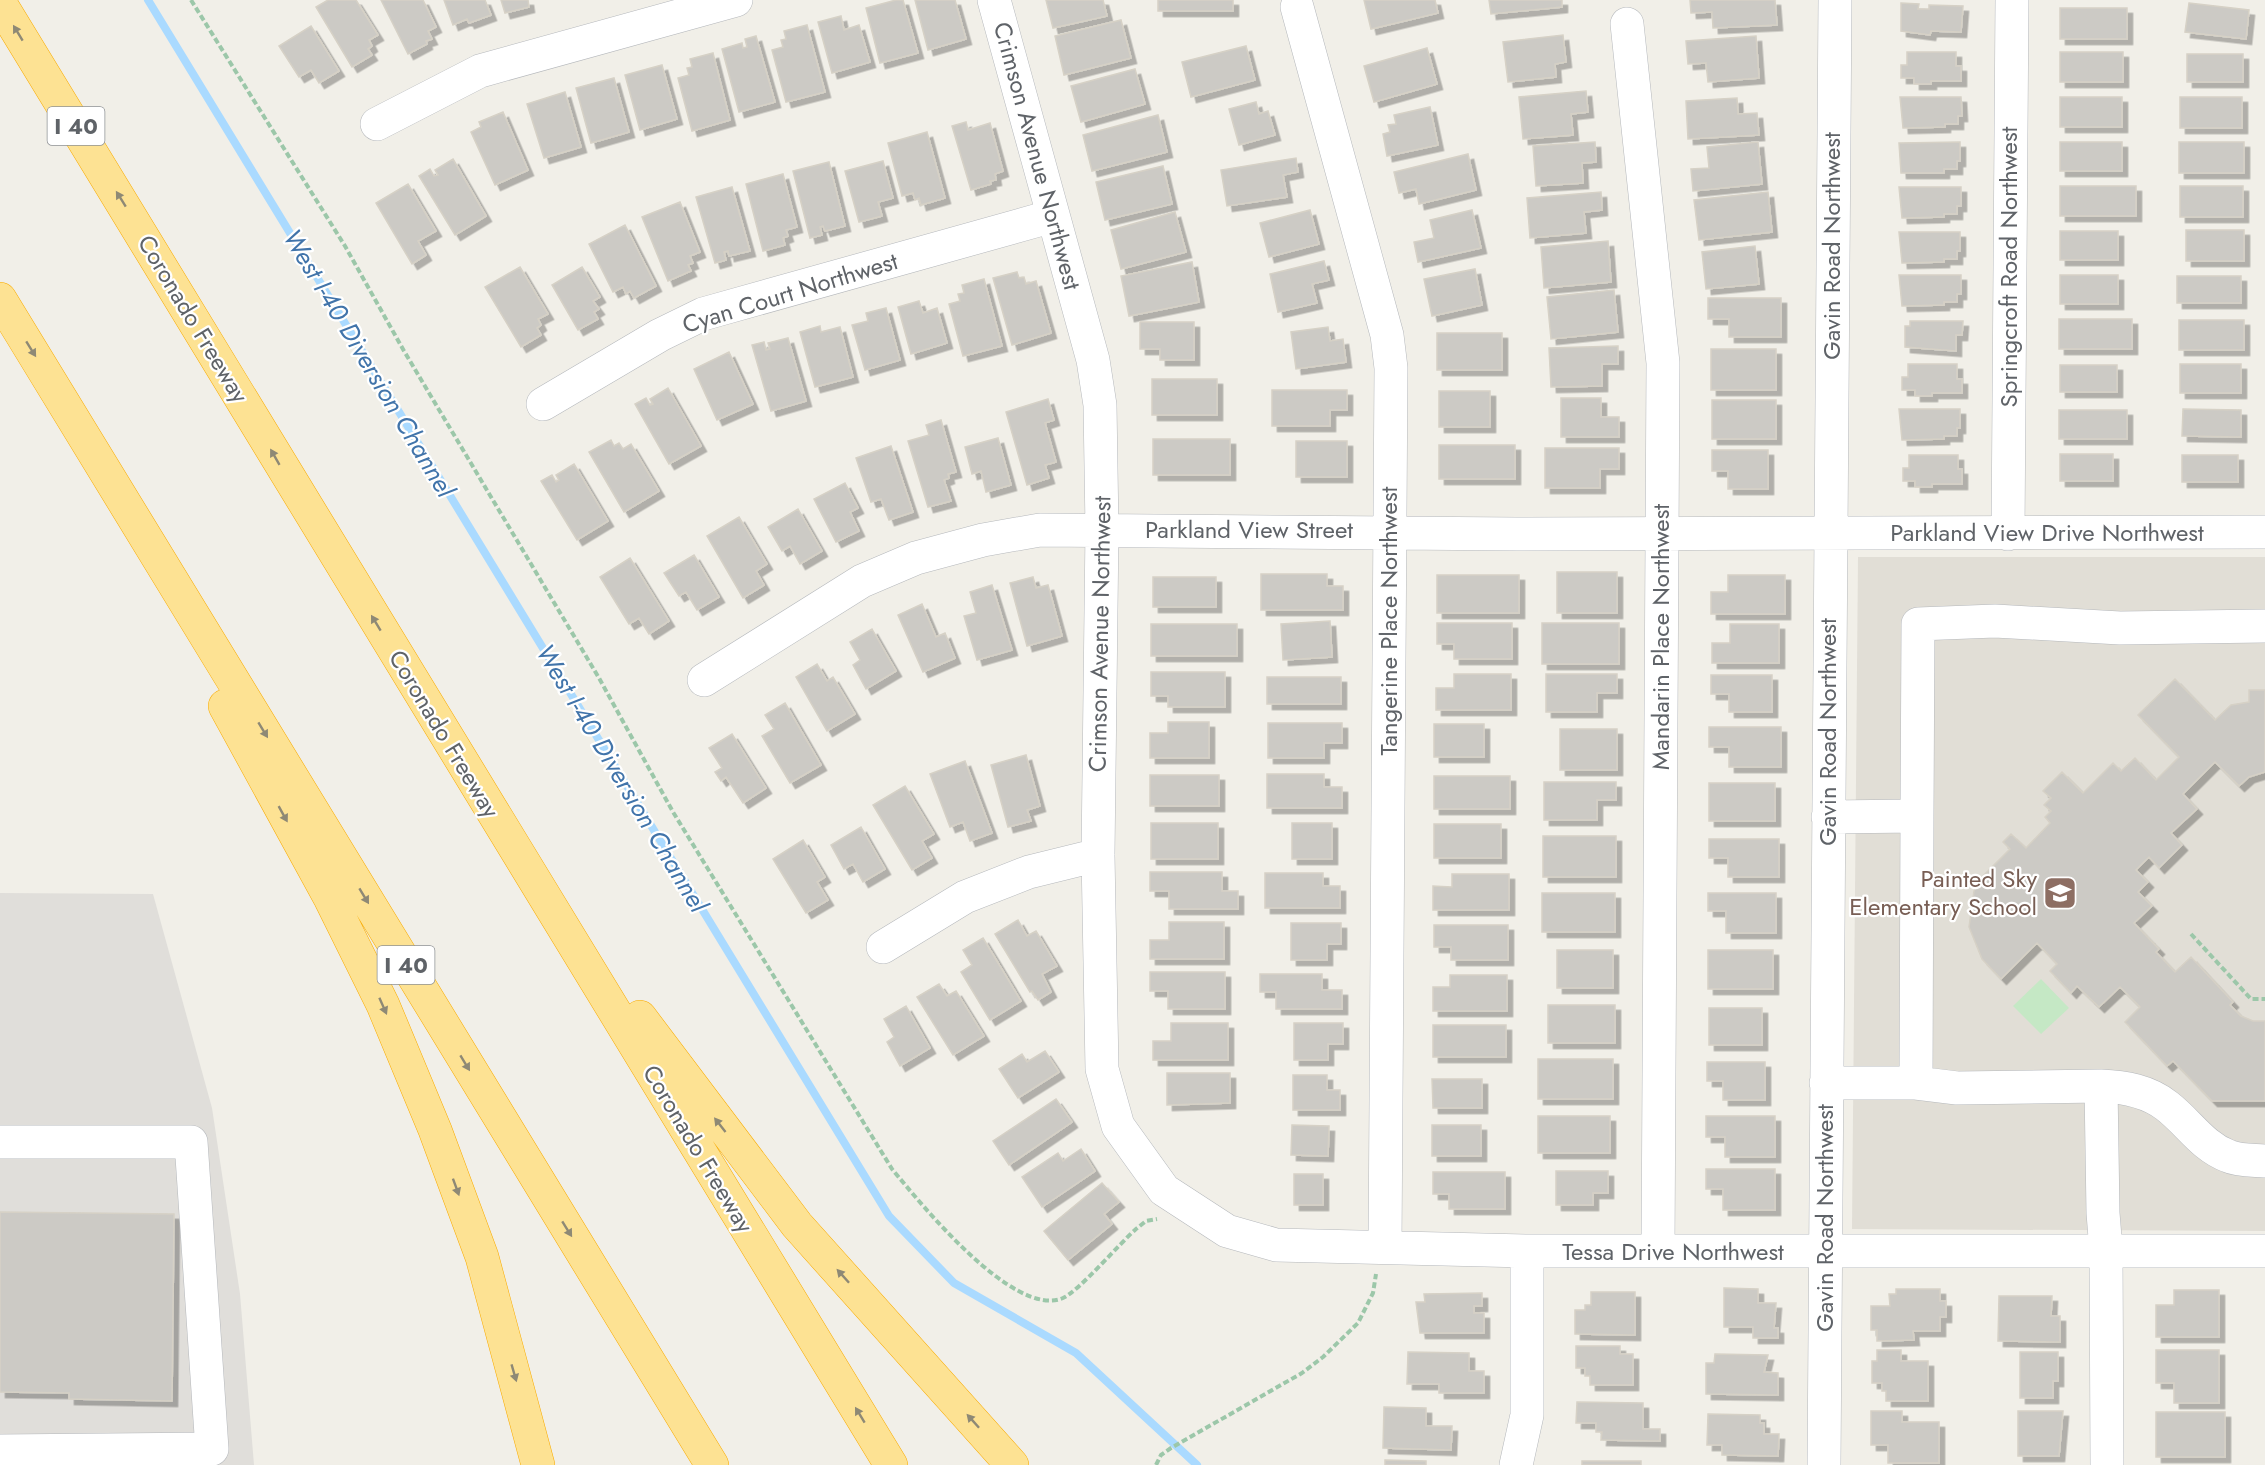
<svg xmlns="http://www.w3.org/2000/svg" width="2265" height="1465" font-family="Jost,sans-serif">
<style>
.industrial{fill:#e0deda}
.education{fill:#e1ded6}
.green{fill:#c5e8c5}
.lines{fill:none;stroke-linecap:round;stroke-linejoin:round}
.stream{stroke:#aadaff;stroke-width:8}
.building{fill:#cccac5;stroke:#d6d1c6;stroke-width:1.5;filter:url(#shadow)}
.minor-casing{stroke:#b5b8bc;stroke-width:34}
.highway-casing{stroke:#f9ab00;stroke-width:34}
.path{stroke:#9cc7a9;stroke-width:4;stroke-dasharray:6 3;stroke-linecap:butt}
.minor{stroke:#fff;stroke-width:33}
.highway{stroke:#fde293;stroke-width:33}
.oneway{fill:#8e8975}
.labels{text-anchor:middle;stroke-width:4.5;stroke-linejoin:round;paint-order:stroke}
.shield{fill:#fff;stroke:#8f9295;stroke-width:1.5}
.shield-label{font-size:22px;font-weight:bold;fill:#5f6368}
.street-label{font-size:24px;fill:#5f6368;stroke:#fff}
.education-label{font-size:24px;fill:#785e54;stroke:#fff;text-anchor:end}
.water-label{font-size:26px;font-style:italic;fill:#4174aa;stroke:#fff}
</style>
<defs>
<filter id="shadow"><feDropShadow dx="5.5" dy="5.5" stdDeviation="0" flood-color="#0004"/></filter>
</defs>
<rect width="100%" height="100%" fill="#f1efe8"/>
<path class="industrial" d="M0,893L153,894L212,1108L240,1294L254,1465H0Z"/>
<path class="education" d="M1858,557H2265V1231L1852,1229Z"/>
<path class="green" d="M2041,979L2069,1008L2041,1034L2013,1006Z"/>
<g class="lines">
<path class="stream" d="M148,0L889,1216L954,1283L1076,1353L1197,1465"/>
</g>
<path class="building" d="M328,0H356L378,35L369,40L372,46L368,49L372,55L352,67L316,7Z
M381,0H423L436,27L428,31L432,39L426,41L427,44L408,54Z
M444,0H485L491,15L469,23L467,19L453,25Z
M501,0H528L529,7L505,13Z
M896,0H903L918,53L880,63L866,8Z
M915,0H955L966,39L928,50Z
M1046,0H1103L1107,16L1053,28Z
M1158,0H1233V11H1158Z
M1364,0H1435L1438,13L1371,29Z
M1489,0H1562V7L1491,14Z
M1690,0H1775L1777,25L1713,28L1712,12L1691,13Z
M1901,3L1919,4L1918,9H1929V5L1963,6L1961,32L1931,31L1930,35L1901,31Z
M2189,3L2249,10L2246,39L2185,32Z
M2060,8H2127V39H2060Z
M841,16L844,30L859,25L870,62L832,73L818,22Z
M1121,20L1131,58L1064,75L1055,36Z
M807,25L825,92L786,102L772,50L783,47L781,40L786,39L784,31Z
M311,26L339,71L319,83L311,70L299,77L279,46Z
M1563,35L1566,62L1555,64L1556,77L1508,82L1503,42Z
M756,36L775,102L739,112L722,49L742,43L743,48L747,47L745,39Z
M1756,36L1759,78L1708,82L1706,63L1688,64L1686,41Z
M1246,46L1255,80L1191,97L1182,62Z
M1427,48L1437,84L1374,102L1364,66Z
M1907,52H1956V66H1961V81H1931V84H1914V78H1901V65H1907Z
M2060,52H2123V82H2060Z
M713,53L730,120L692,131L678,78L689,75L687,68L692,67L690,59Z
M2187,54H2243V82H2187Z
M662,65L677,119L640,130L625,75Z
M1135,69L1145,104L1081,122L1071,86Z
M614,78L629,132L591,143L576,88Z
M1586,91L1588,112L1571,114L1573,135L1523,139L1519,97Z
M565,92L581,147L544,158L527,104Z
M1900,97H1961L1962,116H1958V124H1945V127L1903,128Z
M2060,97H2122V127H2060Z
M2180,97H2242V128H2180Z
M1737,98L1738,114L1757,113L1759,135L1688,139L1686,101Z
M1256,102L1259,114L1268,111L1275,135L1239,145L1229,109Z
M1430,107L1438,145L1387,156L1383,134L1390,132L1388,125L1396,124L1394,115Z
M503,112L528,170L495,185L471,132L481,127L479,122Z
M1158,115L1167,152L1092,171L1083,135Z
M966,122L968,130L990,123L1003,171L995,174L996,180L990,181L991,184L971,190L952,126Z
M927,132L945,198L921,205L919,198L915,200L913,193L902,196L888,143Z
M1595,142L1596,162L1582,163L1583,183L1536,186L1533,146Z
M1758,142L1762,184L1693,191L1691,169L1709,168L1707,147Z
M1960,142V161H1957V169H1944V173H1901L1899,143Z
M2060,142H2122V171H2060Z
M2179,142H2244V173H2179Z
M1468,154L1476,190L1419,204L1416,189L1399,193L1394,172Z
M1296,158L1298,172L1283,175L1287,197L1227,206L1221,170Z
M453,159L486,216L455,235L419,176L430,169L434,176L438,175L435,170Z
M883,161L893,198L878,202L882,216L859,222L845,171Z
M829,162L845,226L825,231L823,226L820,227L822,235L810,238L793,171Z
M1163,166L1172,204L1105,220L1096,182Z
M783,174L797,227L786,230L788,236L783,238L785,245L763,251L746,184Z
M408,184L436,231L418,241L426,255L412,264L376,203Z
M2060,186H2136V216H2060Z
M2180,186H2243V217H2180Z
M732,187L750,251L729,256L728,251L724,252L726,260L715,263L696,197Z
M1899,187H1961V206H1957V214H1944V217L1902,218Z
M1601,192L1602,210L1584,212L1586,233L1530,238L1527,198Z
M1768,192L1772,232L1699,240L1694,200Z
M680,202L700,252L690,256L693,263L688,265L691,271L668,281L642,217Z
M1310,210L1319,244L1269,257L1260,223Z
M1472,210L1481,248L1418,262L1414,242L1434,238L1430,220Z
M1175,212L1186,252L1121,269L1111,230Z
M625,225L656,286L634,298L630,291L626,294L623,287L613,292L589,244Z
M2186,230H2244V261H2186Z
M2060,231H2118V260H2060Z
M1899,232H1960V251H1957V259H1944V262L1902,263Z
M1608,241L1611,282L1544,288L1541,247Z
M1755,246L1759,284L1706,289L1702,252Z
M1324,261L1329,280L1312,284L1317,303L1278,312L1270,274Z
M1192,262L1199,302L1129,316L1121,276Z
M520,267L548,314L538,319L541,325L537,328L541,335L521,347L485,287Z
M582,267L600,297L593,301L599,309L594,312L598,319L578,330L552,285Z
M1475,269L1482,305L1432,316L1424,279Z
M1017,272L1019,278L1024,277L1026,284L1036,281L1051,333L1012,345L993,278Z
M1899,275H1961V294H1957V302H1944V305L1902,306Z
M2060,275H2118V304H2060Z
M2177,276H2241V303H2177Z
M984,279L1002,346L963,356L949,304L960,301L958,294L964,293L962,285Z
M1614,290L1618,332L1551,339L1547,297Z
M1708,298H1781V337H1729V319H1708Z
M919,301L923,313L937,308L947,343L911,354L898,307Z
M886,308L900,360L865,370L852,325L868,321L866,313Z
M2059,319H2132V349H2059Z
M2179,320H2244V350H2179Z
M1910,321H1963L1962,335H1956V351L1905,347V326H1910Z
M1140,322H1194V360H1160V349H1140Z
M820,326L821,332L840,327L853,377L815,387L800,332Z
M1328,327L1330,341L1343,339L1346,362L1296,369L1291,332Z
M1437,333H1502V370H1437Z
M788,338L806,401L771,411L752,345L764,342L766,350L770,349L768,343Z
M1618,346V364H1602V386L1551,387L1549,348Z
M1711,349H1776V390H1711Z
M729,352L753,404L717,420L694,369Z
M1908,364H1957V379H1962V393H1932V396H1915V390H1902V377H1908Z
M2180,364H2241V393H2180Z
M2060,365H2117V392H2060Z
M1152,379H1217V415H1152Z
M668,388L701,446L669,464L635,404L646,398L650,405L653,404L650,399Z
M1272,390H1347V410H1330V426H1272Z
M1439,391H1490V427H1439Z
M1561,398H1601V417H1619V437H1561Z
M1048,399L1054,420L1045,423L1056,462L1045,465L1049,478L1027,485L1006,412Z
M1712,400H1776V439H1712Z
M1899,409H1960V428H1957V436H1944V439L1902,440Z
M2183,409L2241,410V437L2182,436Z
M2059,410H2127V439H2059Z
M941,420L956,472L948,474L949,478L944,480L951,501L928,507L908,441L929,435L926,425Z
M998,438L1011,485L986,492L981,471L972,474L965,447Z
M1153,439H1230V475H1153Z
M611,440L614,446L619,443L623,449L631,444L659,491L624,512L589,452Z
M1296,441H1347V477H1296Z
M1439,445H1515V479H1439Z
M891,446L913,512L889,520L881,499L871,502L856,458Z
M1545,448H1619V469H1600V488H1545Z
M1712,450H1768V489H1728V471H1712Z
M2060,454H2113V481H2060Z
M1909,455H1958V469H1962V484H1932V487H1915V481H1903V468H1909Z
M2182,455H2238V482H2182Z
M574,464L608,521L577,540L541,481L552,475L556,482L559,480L556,475Z
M845,483L858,508L850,512L859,531L836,542L814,499Z
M798,509L822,551L800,564L790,546L782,551L768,527Z
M739,517L767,564L756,571L764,585L743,598L707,536Z
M694,555L719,597L697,610L686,592L679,596L664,573Z
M630,558L669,621L649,634L639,618L629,624L600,577Z
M1557,572H1617V613H1557Z
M1261,574H1327V586H1343V610H1261Z
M1437,575H1519V613H1437Z
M1728,575H1785V614H1711V592H1728Z
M1033,577L1036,588L1048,585L1062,636L1027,646L1010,583Z
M1153,577H1216V607H1153Z
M992,585L1012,650L977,660L964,616L976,613L970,592Z
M922,604L936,637L945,633L955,658L923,672L898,615Z
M1330,621L1332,657L1283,660L1281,624Z
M1437,623H1512V659H1454V644H1437Z
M1542,623H1619V664H1542Z
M1151,624H1237V656H1151Z
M1730,624H1779V663H1712V643H1730Z
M872,629L896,671L866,689L853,665L860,660L850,642Z
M817,664L827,681L833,677L855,714L827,731L796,677Z
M1151,672H1225V707H1168V696H1151Z
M1454,674H1511V710H1436V688H1454Z
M1546,674H1617V693H1597V712H1546Z
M1711,675H1772V712H1729V694H1711Z
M1267,677H1341V704H1267Z
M2175,679L2215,720L2231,705L2249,702V690H2265V772L2249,777L2239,786L2215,762L2183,794L2197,809L2171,833L2182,845L2159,868L2149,857L2136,870L2148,882L2138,892L2152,906L2134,923L2159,949L2156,952L2175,972L2191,957L2233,1002L2230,1005L2241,1016L2253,1021H2265V1101H2212L2173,1061L2167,1066L2125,1022L2140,1007L2120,987L2099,1007L2077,986L2071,993L2050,971L2057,964L2037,943L2001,979L1982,959L1969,927L1974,891L1982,877L2010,849L2003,842L2011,834L2026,848L2050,823L2045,817L2051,811L2044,805L2051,798L2043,791L2062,772L2083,793L2113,763L2121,771L2135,758L2156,780L2179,757L2138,715Z
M785,703L821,765L790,783L762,736L774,729L765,715Z
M1168,722H1209V758H1150V733H1168Z
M1268,723H1342V743H1324V758H1268Z
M1434,724H1484V757H1434Z
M1709,727H1781V767H1729V747H1709Z
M1560,729H1617V770H1560Z
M732,734L766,788L743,803L726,777L721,781L715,772L722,768L709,748Z
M1026,755L1040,806L1027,810L1031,821L1008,827L991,765Z
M965,761L992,833L970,841L963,822L950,827L930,774Z
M1267,774H1324V787H1342V808H1267Z
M1150,775H1219V806H1150Z
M1434,776H1510V809H1434Z
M1544,782H1616V800H1597V820H1544Z
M1709,783H1775V821H1709Z
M905,786L934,834L922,841L932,858L912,870L873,805Z
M1151,823H1218V859H1151Z
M1292,823H1332V859H1292Z
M1434,824H1501V858H1434Z
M861,827L885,869L863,882L853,864L844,869L831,845Z
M1543,836H1616V877H1543Z
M1709,839H1779V877H1728V858H1709Z
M803,840L825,877L817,882L828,900L806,913L773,859Z
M1150,872H1222V891H1238V909H1169V891H1150Z
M1265,873H1323V886H1340V908H1265Z
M1452,874H1509V910H1433V886L1452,887Z
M1542,893H1615V932H1542Z
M1708,893H1776V933H1726V911H1708Z
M1018,920L1027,936L1036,931L1057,966L1042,974L1051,992L1038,1000L1032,991L1030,992L995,934Z
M1169,922H1224V959H1150V940H1169Z
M1291,923H1341V944H1327V960H1291Z
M1434,925H1508V960H1451V947H1434Z
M983,938L1021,1001L990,1020L961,972L972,965L963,950Z
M1557,950H1613V988H1557Z
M1708,950H1773V989H1708Z
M1150,972H1225V1009H1168V991H1150Z
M1260,974H1322V990H1342V1009H1276V992H1260Z
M1450,975H1507V1011H1433V987H1450Z
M939,984L947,996L956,991L984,1036L953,1055L917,997Z
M1548,1005H1615V1043H1548Z
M906,1006L930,1048L900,1066L887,1042L894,1037L884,1019Z
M1709,1008H1762V1045H1709Z
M1171,1023H1228V1060H1153V1041H1171Z
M1294,1023H1343V1044H1328V1060H1294Z
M1433,1025H1506V1057H1433Z
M1045,1051L1059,1072L1018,1098L999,1069L1022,1054L1027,1062Z
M1538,1059H1613V1099H1538Z
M1707,1062H1765V1100H1723V1081H1707Z
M1167,1073H1230V1103L1167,1105Z
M1293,1075H1327V1090H1340V1110H1293Z
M1432,1079H1482V1108H1433Z
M1056,1099L1072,1122L1009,1165L993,1141Z
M1538,1116H1610V1153H1538Z
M1706,1116H1775V1157H1725V1137H1706Z
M1292,1125L1329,1126L1328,1156L1291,1155Z
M1432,1125H1481V1156H1432Z
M1081,1149L1095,1171L1042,1207L1022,1177L1058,1153L1063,1161Z
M1706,1169H1775V1210H1723V1189H1706Z
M1556,1171H1608V1193H1593V1205H1556Z
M1433,1172H1505V1209H1449V1194H1433Z
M1294,1174H1323V1205H1294Z
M1102,1183L1119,1202L1104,1214L1112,1224L1068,1260L1044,1231Z
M0,1212L174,1214L172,1401L69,1399V1393L0,1392Z
M1724,1288L1758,1289V1303H1776L1774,1328H1778V1338H1753V1327H1724Z
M1896,1289H1940V1301H1946V1317H1940V1331H1913L1914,1340L1877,1341V1330H1871V1306H1890L1889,1294H1896Z
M2174,1290H2219V1337H2156V1305H2174Z
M1591,1292H1635V1335L1575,1334V1310H1585V1305H1591Z
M1482,1293V1306H1474V1313H1484V1333H1420L1416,1302H1425L1424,1294Z
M1999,1296H2052L2051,1316H2060V1342L1998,1341Z
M1576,1346H1620V1354H1633V1385H1590V1376H1585V1368H1576Z
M1877,1350H1901V1361H1928V1401H1886V1391H1882V1383H1872V1361H1877Z
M2156,1350H2219V1403H2174V1383H2156Z
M1408,1352L1469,1353V1371H1484V1393H1439V1384H1407Z
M2020,1352H2058V1381H2053V1398H2020Z
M1715,1354L1768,1355L1764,1372L1778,1373V1395L1706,1394V1363H1714Z
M1577,1402L1643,1403V1429H1660V1441L1601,1440L1602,1432H1596V1423H1576Z
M1384,1407L1426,1408V1426H1452L1451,1450L1383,1448Z
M1871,1411H1902V1422H1939V1463H1888V1445H1871Z
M2018,1411H2063L2059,1456H2018Z
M2156,1412H2225V1457H2156Z
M1708,1414L1760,1415V1423H1764V1434H1779L1778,1456L1722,1455V1445H1707Z
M1385,1460L1426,1461V1465H1385Z
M1582,1461H1641V1465H1582Z"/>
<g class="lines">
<defs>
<path id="minor" d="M994,0L1093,360L1100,405L1102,529L1098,855L1102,1069L1118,1126L1164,1190L1227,1231L1276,1245L1527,1251H2265
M1297,7L1387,335L1391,368L1385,1247
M1627,24L1663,363L1658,1251
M377,124L480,71L736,0
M543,404L660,335L703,314L1053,216
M2008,534L2012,0
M704,680L862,581L916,558L983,540L1040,530L1517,534L2265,532
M1828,817L1917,816L1918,624L1995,621L2120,628L2265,626
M883,947L965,897L1029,872L1098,855
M1826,1083H1916L1917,816
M1916,1083L1957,1088L2101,1086L2103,1213L2106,1250L2107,1465
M2101,1086C2125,1087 2148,1091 2167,1106C2189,1123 2202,1146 2228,1156C2239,1161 2254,1160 2265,1161
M0,1142H191L212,1449L0,1451
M1516,1465L1527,1415V1251
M1824,1465L1835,0"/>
<path id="highway" d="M0,3L891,1465
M0,299L712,1465
M225,706L329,896L383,1005L435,1130L482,1257L538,1465
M640,1017L797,1225L1012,1465"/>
</defs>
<use href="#minor" class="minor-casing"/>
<use href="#highway" class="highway-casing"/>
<path class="path" d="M191,0L345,246L404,351L599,678L673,812L892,1169C921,1204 1014,1319 1063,1298C1079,1291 1120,1243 1136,1229L1146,1221L1157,1219
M2191,934L2251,999H2265
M1156,1465L1161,1455L1171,1448L1302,1373L1323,1357L1358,1323L1373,1293L1376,1274"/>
<use href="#minor" class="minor"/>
<use href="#highway" class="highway"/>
</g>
<defs><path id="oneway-solid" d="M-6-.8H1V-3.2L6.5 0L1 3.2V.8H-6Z" transform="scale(1.5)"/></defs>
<g class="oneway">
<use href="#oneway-solid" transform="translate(18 33) rotate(-121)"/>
<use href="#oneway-solid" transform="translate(121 199) rotate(-122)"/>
<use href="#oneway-solid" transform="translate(31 349) rotate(58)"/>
<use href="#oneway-solid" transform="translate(275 457) rotate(-120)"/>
<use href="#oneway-solid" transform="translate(376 623) rotate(-121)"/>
<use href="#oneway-solid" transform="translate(263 730) rotate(59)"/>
<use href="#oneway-solid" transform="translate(283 814) rotate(61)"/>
<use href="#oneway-solid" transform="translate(364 896) rotate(59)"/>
<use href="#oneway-solid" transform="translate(383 1006) rotate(66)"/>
<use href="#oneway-solid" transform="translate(465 1063) rotate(59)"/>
<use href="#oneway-solid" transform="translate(720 1125) rotate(-128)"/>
<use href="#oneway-solid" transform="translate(456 1187) rotate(70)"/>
<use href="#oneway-solid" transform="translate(567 1229) rotate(58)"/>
<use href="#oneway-solid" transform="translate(843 1276) rotate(-132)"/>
<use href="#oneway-solid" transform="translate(514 1373) rotate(74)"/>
<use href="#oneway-solid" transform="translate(860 1415) rotate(-121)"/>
<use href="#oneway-solid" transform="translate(973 1421) rotate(-132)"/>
</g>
<defs>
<symbol id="school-square" viewBox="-11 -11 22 22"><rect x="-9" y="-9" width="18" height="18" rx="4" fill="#8d6e63" stroke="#fff"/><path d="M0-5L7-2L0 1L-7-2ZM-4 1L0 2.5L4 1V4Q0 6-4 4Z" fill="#fff"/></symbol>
</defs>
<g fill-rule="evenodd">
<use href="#school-square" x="2041" y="874" width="38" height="38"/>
</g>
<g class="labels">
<g class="shield">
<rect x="47.5" y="107" width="57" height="38" rx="4.5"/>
<rect x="377.5" y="946" width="57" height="38" rx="4.5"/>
</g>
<g class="shield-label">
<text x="76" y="134">I 40</text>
<text x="406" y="973">I 40</text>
</g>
<g class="street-label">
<text transform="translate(1037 156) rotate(75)" y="8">Crimson Avenue Northwest</text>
<text transform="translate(1832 246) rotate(-90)" y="8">Gavin Road Northwest</text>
<text transform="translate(2009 267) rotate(-90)" y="8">Springcroft Road Northwest</text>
<text transform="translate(790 293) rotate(-17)" y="8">Cyan Court Northwest</text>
<text transform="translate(193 319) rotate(59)" y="8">Coronado Freeway</text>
<text x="1249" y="538">Parkland View Street</text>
<text x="2047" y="541">Parkland View Drive Northwest</text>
<text transform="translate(1389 621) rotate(-90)" y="8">Tangerine Place Northwest</text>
<text transform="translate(1100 634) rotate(-89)" y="8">Crimson Avenue Northwest</text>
<text transform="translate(1661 637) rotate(-90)" y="8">Mandarin Place Northwest</text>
<text transform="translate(1828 732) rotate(-90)" y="8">Gavin Road Northwest</text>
<text transform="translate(444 734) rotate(59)" y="8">Coronado Freeway</text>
<text transform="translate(698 1149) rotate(59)" y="8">Coronado Freeway</text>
<text transform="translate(1825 1218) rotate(-90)" y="8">Gavin Road Northwest</text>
<text x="1673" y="1260">Tessa Drive Northwest</text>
</g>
<g class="education-label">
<text x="2037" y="887">Painted Sky<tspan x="2037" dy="28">Elementary School</tspan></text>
</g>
<g class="water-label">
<text transform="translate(369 363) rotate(59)" y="9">West I-40 Diversion Channel</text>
<text transform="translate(622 778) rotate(59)" y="9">West I-40 Diversion Channel</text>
</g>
</g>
</svg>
